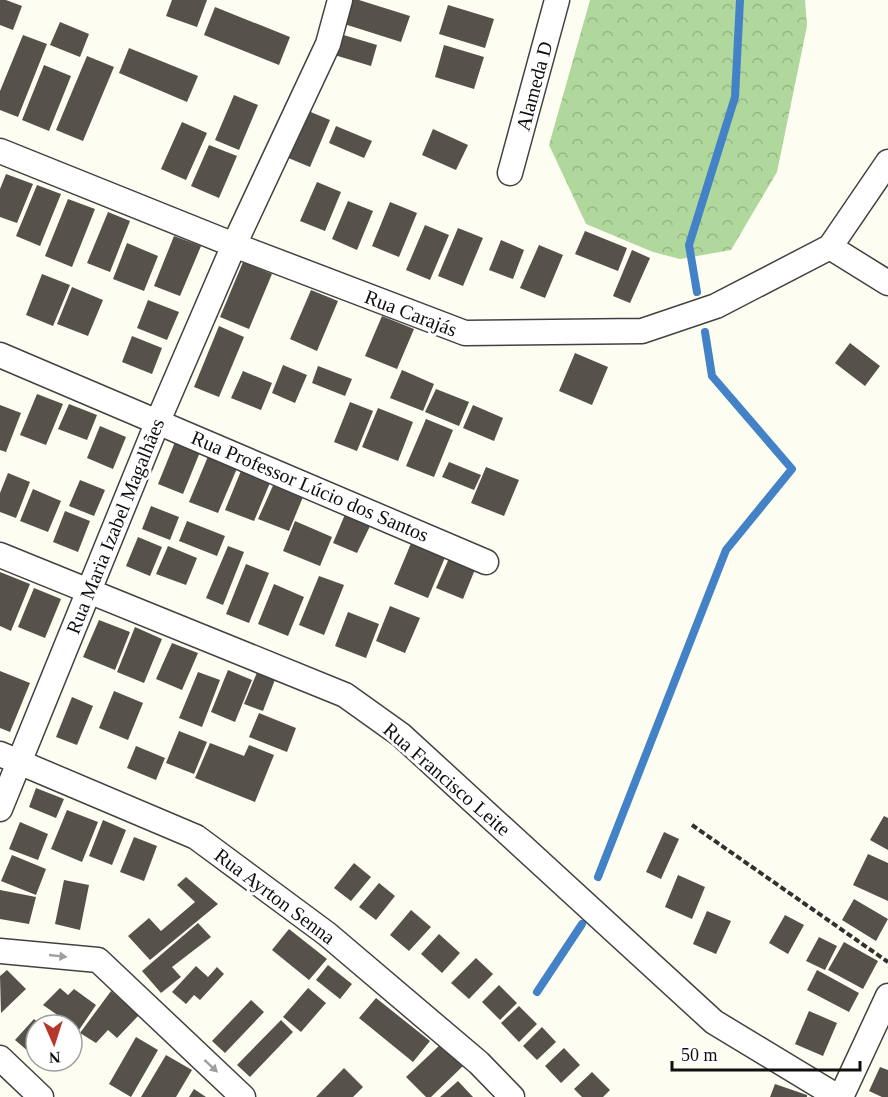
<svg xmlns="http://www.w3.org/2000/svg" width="888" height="1097" font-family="'Times New Roman',serif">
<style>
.forest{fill:url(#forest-crowns)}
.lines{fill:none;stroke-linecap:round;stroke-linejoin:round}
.stream{stroke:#4382c6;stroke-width:8}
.building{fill:#57514b}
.minor-casing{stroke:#424242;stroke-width:27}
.path{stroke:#313131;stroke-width:4;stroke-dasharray:6 3;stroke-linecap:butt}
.minor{stroke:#fff;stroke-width:24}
.oneway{fill:#9f9f9f}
.labels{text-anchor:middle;stroke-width:6;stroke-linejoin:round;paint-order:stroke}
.street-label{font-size:20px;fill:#0f0f0f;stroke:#fff}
</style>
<defs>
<pattern id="forest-crowns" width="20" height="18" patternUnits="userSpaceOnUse" patternTransform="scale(1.5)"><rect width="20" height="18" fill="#b0d79c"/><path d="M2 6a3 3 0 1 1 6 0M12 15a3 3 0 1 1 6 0" fill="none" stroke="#96b785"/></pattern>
</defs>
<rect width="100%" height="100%" fill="#fefdf1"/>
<path class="forest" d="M590,0H805L807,26L777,172L731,250L680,259L653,252L586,224L549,145Z"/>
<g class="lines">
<path class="stream" d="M697,292L689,245L735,97L740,0
M598,877L726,550L792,469L712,376L705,332
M537,992L582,924"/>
</g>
<path class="building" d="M0,0H6L22,6L13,30L0,25Z
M172,0H207L197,27L166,16Z
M348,0H359L410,16L401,42L341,23Z
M448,5L494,19L485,48L439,34Z
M215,7L290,37L279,65L204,35Z
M60,22L89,34L80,57L50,45Z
M337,33L377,45L371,66L331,54Z
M23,35L47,44L18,117L0,110V91Z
M444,45L484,57L474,89L435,77Z
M129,48L198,76L187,102L119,73Z
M87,56L114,67L83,141L56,130Z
M44,65L71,76L49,131L22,120Z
M234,95L258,105L239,150L215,140Z
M306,110L330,120L310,167L286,157Z
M182,122L207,133L186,180L161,169Z
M336,126L372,141L364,158L329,143Z
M433,129L468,145L456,170L422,155Z
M209,145L237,156L219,198L191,186Z
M6,174L33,184L17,223L0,217V189Z
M317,182L341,192L325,231L300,221Z
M37,185L61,194L40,246L16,236Z
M68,199L95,209L72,267L45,256Z
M348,201L373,211L357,250L332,239Z
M390,202L417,213L399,257L372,246Z
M108,212L130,221L110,272L87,263Z
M425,225L449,235L430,280L406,270Z
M458,228L483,238L463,286L438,276Z
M585,231L627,248L618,271L575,254Z
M174,236L201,246L180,296L154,286Z
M501,240L524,250L513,279L489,270Z
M127,243L158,256L144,291L113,279Z
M539,245L563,255L545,298L520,288Z
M632,250L650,258L630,303L613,296Z
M243,262L272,274L249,329L220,317Z
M42,274L70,285L53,326L26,315Z
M72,287L103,300L88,336L57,324Z
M311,290L338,301L317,351L290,339Z
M148,300L179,312L167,340L137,328Z
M382,316L414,329L397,369L365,356Z
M219,326L244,337L219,397L194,387Z
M132,336L162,348L152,374L122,362Z
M850,343L880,366L865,386L835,363Z
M575,353L608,367L592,405L559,391Z
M283,365L307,375L295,403L272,393Z
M318,366L352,379L345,396L312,383Z
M402,370L434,384L423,411L390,398Z
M243,371L272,383L261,410L231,398Z
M436,389L469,402L459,426L425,412Z
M37,394L63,404L46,445L20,435Z
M350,402L373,411L357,451L334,442Z
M69,404L97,415L87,440L58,429Z
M0,405L21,413L6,452L0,450Z
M473,405L503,418L494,441L463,428Z
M378,408L413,422L398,461L362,447Z
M426,419L453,430L434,477L406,466Z
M100,426L126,437L113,469L87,458Z
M175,442L200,452L183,494L158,484Z
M209,454L238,466L218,513L189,502Z
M449,462L481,475L474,490L442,477Z
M243,466L272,478L254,521L225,510Z
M486,467L519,480L504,516L471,503Z
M8,473L30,482L16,518L0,512V493Z
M80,480L105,490L94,516L69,506Z
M275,481L305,492L289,531L258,519Z
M33,489L61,501L48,532L20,521Z
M151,506L179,517L170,540L142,529Z
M65,511L90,521L78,552L53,542Z
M346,512L372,522L357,553L333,543Z
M187,521L225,536L217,556L179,541Z
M295,521L332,537L320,566L283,551Z
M138,537L162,547L150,576L126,566Z
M412,541L446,555L428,598L394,584Z
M168,546L197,558L186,585L156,574Z
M228,546L244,552L223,605L206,598Z
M450,556L476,567L463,599L436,588Z
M246,564L269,573L249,623L226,614Z
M0,572L30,584L11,631L0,626Z
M319,576L344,585L324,635L299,625Z
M274,584L304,597L288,636L258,624Z
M34,588L61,599L45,638L18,627Z
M390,606L420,618L405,653L376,641Z
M348,612L379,624L366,658L335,646Z
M99,620L130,632L115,670L83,657Z
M135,627L162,639L144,683L117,672Z
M172,643L198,653L182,690L156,679Z
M228,670L252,680L235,722L211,712Z
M258,670L276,677L263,711L244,704Z
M0,671L30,683L10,732L0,728Z
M198,672L220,680L202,727L179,718Z
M114,691L143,703L128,740L99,728Z
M72,697L93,706L77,745L56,737Z
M259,713L296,728L287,752L249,737Z
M179,731L207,742L194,774L166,763Z
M210,743L244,756L249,745L274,755L255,802L195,778Z
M136,746L165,758L156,780L127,768Z
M36,788L64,799L56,818L29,807Z
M67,810L98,822L82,862L51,849Z
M884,816L888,818V850L870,840Z
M103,820L126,830L112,865L89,856Z
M20,822L48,834L38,860L9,849Z
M664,832L679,839L661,879L646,872Z
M134,837L157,846L144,881L120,872Z
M868,854L888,863V901L853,885Z
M12,855L46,869L36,895L1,881Z
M354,863L371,877L351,901L334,888Z
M678,875L705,887L692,919L665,907Z
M186,877L218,904L150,960L128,936L149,918L161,931L195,902L177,885Z
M64,880L89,885L80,930L55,924Z
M379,883L395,896L376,920L359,907Z
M0,890L36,897L29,924L0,919Z
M854,899L888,919L876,941L842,920Z
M411,910L431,927L409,951L390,935Z
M707,911L731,921L716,954L693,944Z
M785,915L804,925L788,954L769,943Z
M198,923L211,937L172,967L181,977L161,993L142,971Z
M289,929L327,959L309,980L272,950Z
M439,934L460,953L442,973L421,954Z
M819,937L837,946L825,970L806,961Z
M844,942L878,961L863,989L828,970Z
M476,958L493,974L469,999L451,983Z
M328,965L352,984L340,999L316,980Z
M196,966L208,977L217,967L224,974L200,1000L194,995L186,1004L172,992Z
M7,970L26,989L1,1013L0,976Z
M817,970L859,993L849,1012L807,990Z
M499,985L517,1003L500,1020L482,1002Z
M60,988L68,995L74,989L96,1005L79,1030L43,1005Z
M308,988L326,1003L301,1032L283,1017Z
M111,991L139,1015L117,1038L108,1030L96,1043L80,1033Z
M376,998L430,1041L413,1062L359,1018Z
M251,1000L264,1012L225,1053L212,1041Z
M519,1006L537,1024L519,1042L501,1023Z
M809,1011L837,1023L823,1056L795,1044Z
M34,1019L41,1025H36V1058L15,1040Z
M281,1020L293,1032L250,1077L237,1065Z
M542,1027L556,1042L537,1060L523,1046Z
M136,1037L158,1050L131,1097L109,1084Z
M441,1044L463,1066L431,1097H426L406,1077Z
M564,1048L580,1065L561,1083L545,1066Z
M166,1055L192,1070L176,1097H141Z
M39,1061H58L49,1070Z
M880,1067L888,1070V1097H882L869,1091Z
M344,1068L363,1087L353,1097H316Z
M592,1072L610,1090L603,1097H582L574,1089Z
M458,1081L473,1097H440Z
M775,1084L807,1095V1097H770Z
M194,1089L206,1097H189Z"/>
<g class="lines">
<defs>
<path id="minor" d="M0,151L234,245L465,333L642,331L716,306L830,247L888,162
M510,173L557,0
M830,247L888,283
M0,355L486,562
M0,555L345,695L401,735L714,1022L838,1097
M0,754L196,837L327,934L479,1063L512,1097
M0,809L158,421L234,245L328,44L340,0
M0,951L98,960L243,1097
M0,1058L41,1097
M841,1097L888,996"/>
</defs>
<use href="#minor" class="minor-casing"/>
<path class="path" d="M692,825L888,962"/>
<use href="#minor" class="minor"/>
</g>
<defs><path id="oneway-solid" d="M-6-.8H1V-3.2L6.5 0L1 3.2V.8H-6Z" transform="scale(1.5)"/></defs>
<g class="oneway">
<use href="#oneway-solid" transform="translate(58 956) rotate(6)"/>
<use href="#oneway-solid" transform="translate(211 1066) rotate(43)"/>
</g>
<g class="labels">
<g class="street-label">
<text transform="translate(534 86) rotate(-75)" y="7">Alameda D</text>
<text transform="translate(411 313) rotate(21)" y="7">Rua Carajás</text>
<text transform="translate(310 486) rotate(23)" y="7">Rua Professor Lúcio dos Santos</text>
<text transform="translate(115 526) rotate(-68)" y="7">Rua Maria Izabel Magalhães</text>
<text transform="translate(447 779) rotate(41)" y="7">Rua Francisco Leite</text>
<text transform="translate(275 896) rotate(37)" y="7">Rua Ayrton Senna</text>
</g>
</g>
<g transform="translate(54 1043) rotate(177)"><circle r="28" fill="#ffffff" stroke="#9f9f9f" stroke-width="1.5"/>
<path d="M0-4.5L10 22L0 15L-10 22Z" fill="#b8372d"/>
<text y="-9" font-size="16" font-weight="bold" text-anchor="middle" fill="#0f0f0f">N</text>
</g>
<path d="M672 1061v9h188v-9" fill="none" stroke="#0f0f0f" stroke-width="3"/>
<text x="681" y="1061" font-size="18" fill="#0f0f0f" stroke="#ffffff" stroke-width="4.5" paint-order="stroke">50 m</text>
</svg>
